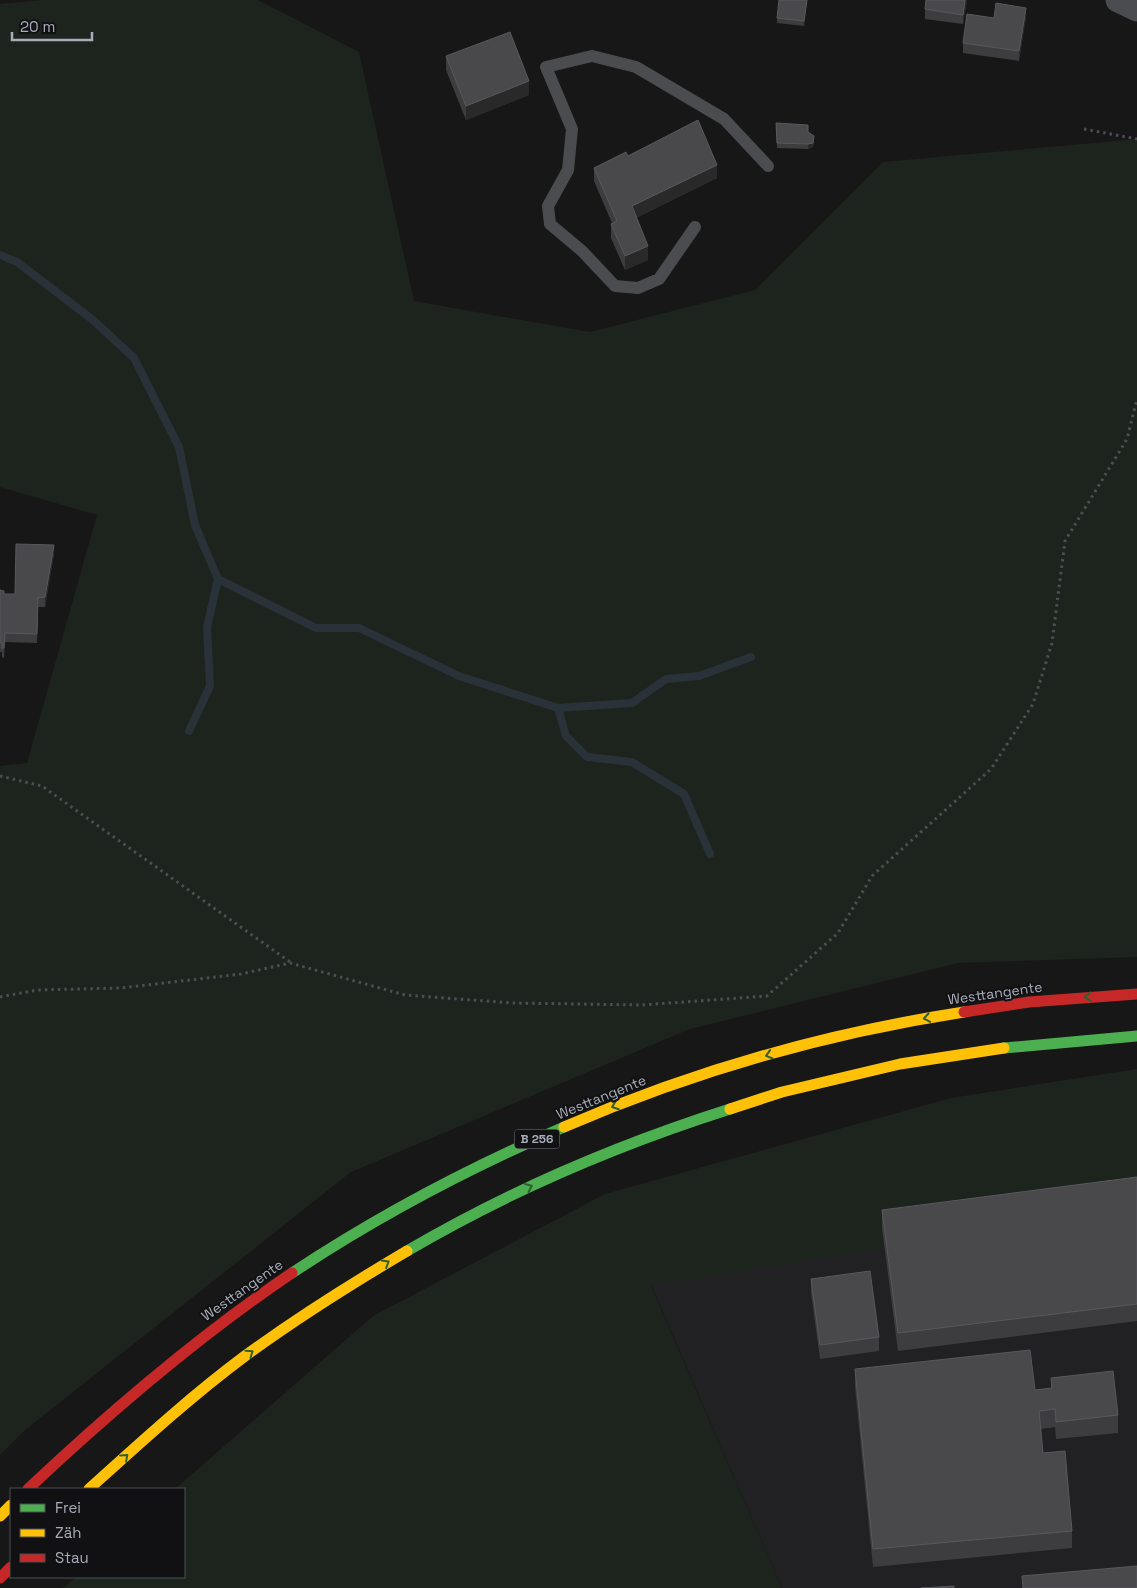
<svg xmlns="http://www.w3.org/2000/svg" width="1137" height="1588" font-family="'Space Grotesk',sans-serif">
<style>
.built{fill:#212123}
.green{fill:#1d241e}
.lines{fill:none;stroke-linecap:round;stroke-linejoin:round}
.stream{stroke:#2a3239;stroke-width:8}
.path{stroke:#4d4e52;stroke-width:3;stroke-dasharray:2.5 4;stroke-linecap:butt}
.lane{stroke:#4b4c50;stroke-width:12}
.street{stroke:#4b4c50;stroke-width:25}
.fast{stroke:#4caf50;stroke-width:11}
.slow{stroke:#ffc107;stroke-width:11}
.jam{stroke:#c62828;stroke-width:11}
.wall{fill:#3d3d3f}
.shaded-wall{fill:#29292a}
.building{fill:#49494c;stroke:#58595d}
.oneway{stroke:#2e6032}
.labels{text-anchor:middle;stroke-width:4;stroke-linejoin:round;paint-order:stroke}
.shield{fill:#111113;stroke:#7b7e86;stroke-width:1}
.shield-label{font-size:12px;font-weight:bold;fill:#a8adb8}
.street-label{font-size:14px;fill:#a8adb8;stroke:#111113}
</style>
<rect width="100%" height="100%" fill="#171717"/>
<path class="built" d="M1137,1208V1588H782L651,1285Z"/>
<path class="green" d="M43,0H258L359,52L414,301L590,332L755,290L883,162L1137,139V957L958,963L690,1029L351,1172L25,1430L0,1455V766L27,763L97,515L0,487V4Z
M1137,1069V1208L651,1286L782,1588H63L76,1577H184V1489H175L373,1316L605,1194L951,1098Z"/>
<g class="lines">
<path class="stream" d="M0,255L17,262L93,320L134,358L179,447L195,525L218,579L316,628H359L459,676L558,708L632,703L666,679L699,676L751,657
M558,708L566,736L587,757L632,762L684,794L710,854
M189,731L210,686L207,627L218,579"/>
<path class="path" d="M1084,129L1137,139
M0,776L42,786L290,962
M0,997L37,990L121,988L241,974L290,963L405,995L512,1003L642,1005L767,996L838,933L872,876L991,769L1033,704L1052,643L1065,541L1127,439L1137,399"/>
<path class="lane" d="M695,227L659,279L638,288L615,286L582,251L550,224L548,206L568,170L572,129L546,67L592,56L636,67L724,119L768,166"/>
<path class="street" d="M1118,0L1137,9"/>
<path class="fast" d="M1004,1048L1137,1036
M407,1251C509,1191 617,1145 730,1109
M292,1273C378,1216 469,1168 564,1127"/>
<path class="slow" d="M730,1109L782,1092L900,1064L1004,1048
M564,1127C691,1072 827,1033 964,1012
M89,1489C140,1443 190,1397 245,1356C297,1318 351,1284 407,1251
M0,1516L11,1505"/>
<path class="jam" d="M964,1012L1029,1002L1137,994
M28,1489C111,1411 197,1337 292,1273
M0,1578L11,1567"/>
</g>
<path class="wall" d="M807,0L804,26L777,23V18Z
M926,0H967L963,24L925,19V9Z
M1026,17L1019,61L963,53V43L994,18Z
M446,56L529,95L466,120L446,70Z
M776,123L808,132L814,141L813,147L808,149L777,148Z
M628,156L717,178L636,218L648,260L625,270L611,238V224L612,223L594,181V168Z
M54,554L45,607H38L37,643L5,642L4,658L2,657V652H0V590L4,594H15Z
M1137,1177V1321L898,1351L882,1228V1210Z
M811,1279L879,1337V1351L820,1359L811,1293Z
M855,1369L1035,1390L1051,1388V1378L1118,1415V1433L1056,1439L1055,1427L1041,1429L1043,1453L1072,1531V1548L873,1567L855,1387Z"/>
<path class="shaded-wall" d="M965,0H967L963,24V15Z
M1026,8V17L1019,61V51Z
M529,81V95L466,120V106Z
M814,136L813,147L808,149V144Z
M717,165V178L632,220V206Z
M648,246V260L625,270V256Z
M54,545V554L45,607V597Z
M5,633V642L4,658V648Z"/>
<path class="building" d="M779,0H807L804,21L777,18Z
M926,0H965L963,15L925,9Z
M996,3L1026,8L1019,51L963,43L967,14L994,18Z
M510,32L529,81L466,106L446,56Z
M698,120L717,165L632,206L648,246L625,256L611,224L617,221L594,168L626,152L628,156Z
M776,123L808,125V132L814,136L813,143L808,144L777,143Z
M16,544L54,545L45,597L38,598L37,634L5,633L4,648H2V643L0,642V590L4,591V594H15Z
M1137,1177V1304L898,1333L882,1210Z
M870,1271L879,1337L820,1345L811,1279Z
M1030,1350L1035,1390L1052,1388L1051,1378L1113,1371L1118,1415L1056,1422L1055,1409L1039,1411L1043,1453L1065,1451L1072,1531L873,1549L855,1369Z
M1137,1566V1588H1023L1022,1576Z
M954,1586V1588H921Z"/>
<defs><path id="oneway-chevron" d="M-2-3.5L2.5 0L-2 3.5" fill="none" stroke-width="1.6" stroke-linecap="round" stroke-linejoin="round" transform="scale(1.25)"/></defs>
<g class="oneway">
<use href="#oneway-chevron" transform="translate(1088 997) rotate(174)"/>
<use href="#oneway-chevron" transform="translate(927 1018) rotate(170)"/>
<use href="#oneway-chevron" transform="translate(769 1055) rotate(163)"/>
<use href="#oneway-chevron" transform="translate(615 1106) rotate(160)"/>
<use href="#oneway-chevron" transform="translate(529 1187) rotate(-24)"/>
<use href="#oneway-chevron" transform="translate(386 1263) rotate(-31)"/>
<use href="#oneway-chevron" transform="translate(250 1353) rotate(-35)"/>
<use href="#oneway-chevron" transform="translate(125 1457) rotate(-42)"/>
</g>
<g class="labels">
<rect class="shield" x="514.5" y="1129.5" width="45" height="19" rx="4"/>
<g class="shield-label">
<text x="537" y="1143">B 256</text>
</g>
<g class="street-label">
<text transform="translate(995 993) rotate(-8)" y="5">Westtangente</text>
<text transform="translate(601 1097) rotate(-22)" y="5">Westtangente</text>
<text transform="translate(242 1290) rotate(-35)" y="5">Westtangente</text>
</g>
</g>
<rect x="10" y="1488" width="175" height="90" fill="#111113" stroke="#4d4f55"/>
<rect x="20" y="1504" width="25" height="8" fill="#4caf50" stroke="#4d4f55"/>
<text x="55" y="1513" font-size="15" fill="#a8adb8">Frei</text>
<rect x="20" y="1529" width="25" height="8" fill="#ffc107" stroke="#4d4f55"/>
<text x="55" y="1538" font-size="15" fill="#a8adb8">Zäh</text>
<rect x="20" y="1554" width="25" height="8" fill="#c62828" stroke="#4d4f55"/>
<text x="55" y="1563" font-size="15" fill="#a8adb8">Stau</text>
<path d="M12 32v8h80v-8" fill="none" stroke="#a8adb8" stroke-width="2.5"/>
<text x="20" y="32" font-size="15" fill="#a8adb8" stroke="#111113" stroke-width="4" paint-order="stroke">20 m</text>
</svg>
